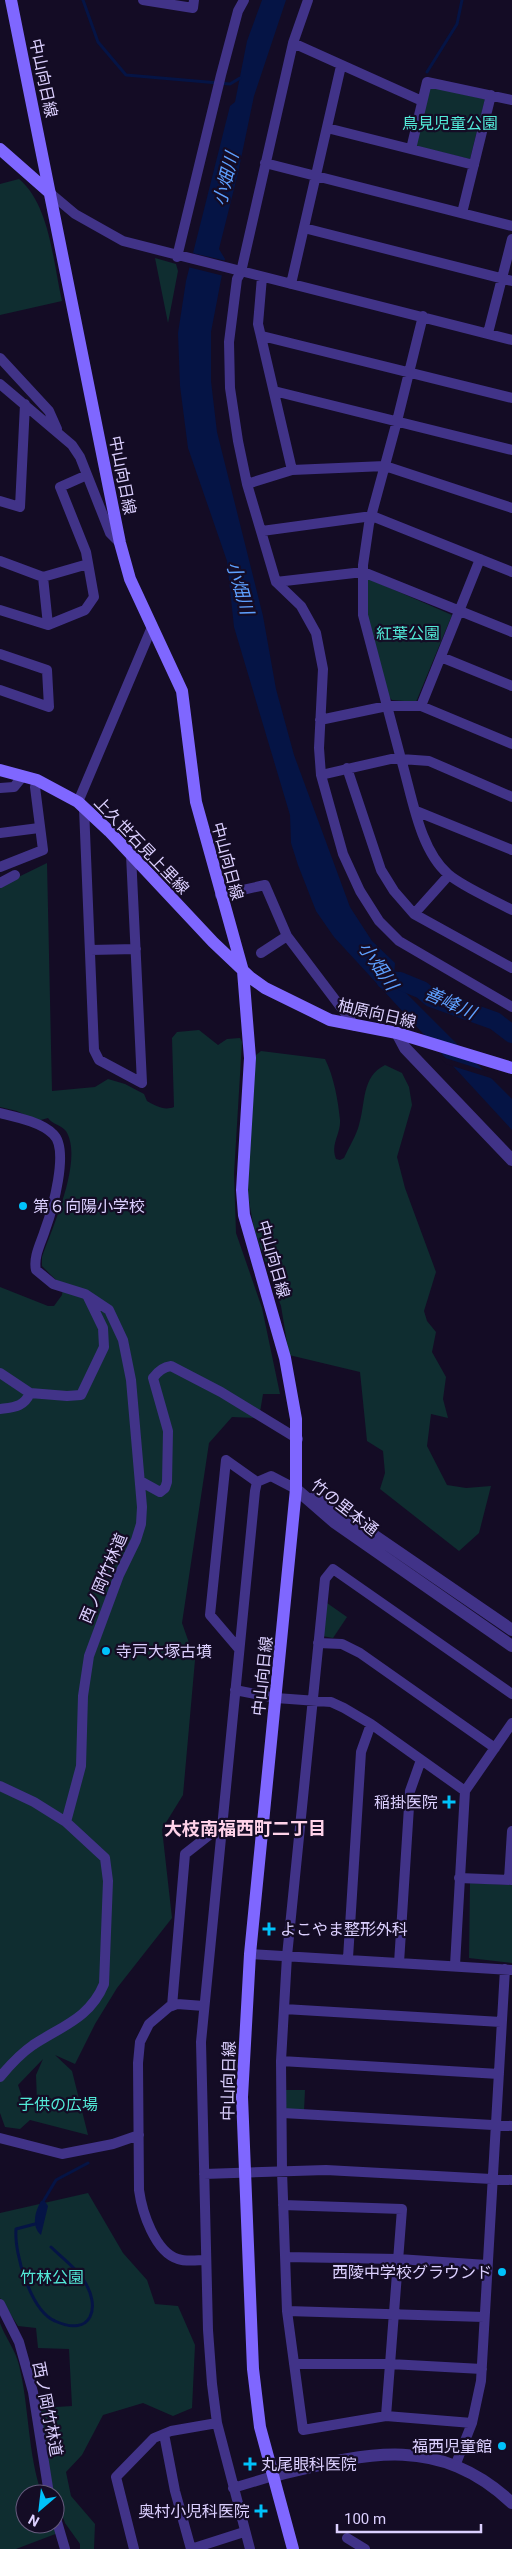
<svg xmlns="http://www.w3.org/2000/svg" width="512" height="2549" font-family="Roboto,'Noto Sans JP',sans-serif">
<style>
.green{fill:#0f2d30;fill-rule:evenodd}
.water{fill:#051445}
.pier{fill:#140c25}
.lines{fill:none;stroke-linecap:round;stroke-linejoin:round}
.stream{stroke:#051445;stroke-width:3}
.river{stroke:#051445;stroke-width:18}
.minor{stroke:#413388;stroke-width:10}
.tertiary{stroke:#413388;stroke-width:12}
.secondary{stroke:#7f67ff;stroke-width:12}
.poi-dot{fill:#00c2fb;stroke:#140c25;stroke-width:2}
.labels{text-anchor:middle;stroke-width:4.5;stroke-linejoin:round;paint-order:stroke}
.street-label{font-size:16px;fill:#dcd0ff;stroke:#140c25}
.park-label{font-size:16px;fill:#52e9d7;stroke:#140c25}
.poi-label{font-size:16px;fill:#dcd0ff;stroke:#140c25;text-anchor:start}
.water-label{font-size:18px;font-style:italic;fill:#5ea0ff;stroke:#140c25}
.neighbourhood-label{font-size:18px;font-weight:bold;fill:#ffd2e9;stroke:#140c25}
</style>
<rect width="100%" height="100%" fill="#140c25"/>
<path class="green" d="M430,87L485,99L470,159L415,146Z
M19,179C50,205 53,262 62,301L0,315V184Z
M155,258L176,264L178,271L168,323Z
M367,578L452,615L416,702L392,700L389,697C380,663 360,612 367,578Z
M47,863L52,1091L95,1087L108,1079L125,1084L144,1094L147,1101C156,1106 164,1111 174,1107L172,1038L177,1032L199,1030L218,1045L227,1039L240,1038L242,1042L234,1174L236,1233L262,1308L280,1394H263L259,1418L232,1417L209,1443L182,1623L195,1660L183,1795L162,1829L172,1918L117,1988L95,2024L75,2064L55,2055L72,2071L88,2135L30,2120L20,2129L5,2127L0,2113V1287L48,1306H54L62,1295L63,1287L42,1266V1257C52,1228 84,1160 66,1131C61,1125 52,1124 48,1118L37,1121L17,1111L0,1107V886ZM43,2059L36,2075L37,2101L25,2106L18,2085Z
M261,1051L325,1059C334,1077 338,1100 340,1120C341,1134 330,1144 336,1159L340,1160L344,1158C349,1147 356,1136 359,1125C366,1103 361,1077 385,1065L402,1073L409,1087L412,1105L397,1157L405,1188L436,1272L424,1311L427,1321L436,1332L432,1352L446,1377L443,1399L448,1418L431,1414L427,1446L447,1485L466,1488L491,1486L479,1533L459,1551L380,1489L385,1473L383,1451L367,1441L360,1372L289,1355L281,1306L254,1229L247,1190L248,1149L256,1055Z
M327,1603L347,1617L333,1638L322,1636Z
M470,1883L512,1885V1963L469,1958Z
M286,2090H305L304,2111L286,2110Z
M88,2193L123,2253L147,2280L155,2304L178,2306L195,2345L192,2408L173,2416L143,2403L103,2415L82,2455L66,2472L71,2496L95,2524L94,2549H80V2544L65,2523L47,2472L38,2432L41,2408L72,2406L69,2349L38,2348L36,2328L18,2326L0,2298V2213Z
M0,2323C5,2337 16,2351 19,2365C29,2405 28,2457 42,2494H25V2524H54L58,2533L16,2549H0Z"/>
<path class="water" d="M262,0H286L254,96L238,173L219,249L225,259L211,332V381L217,432L263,616L276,689L294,755L350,907L372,941L395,963L394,976L406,993L512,1099V1130L334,937L316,911L298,865L291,843L290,815L234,627L227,561L188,448L180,386L178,333L186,281L230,106L235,102L247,41Z
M44,2200L48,2206L41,2235C31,2226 35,2212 41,2201Z"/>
<path class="pier" d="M192,253L227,261L224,276L188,267Z
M439,1056L489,1072L497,1080L446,1064Z"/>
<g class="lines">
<path class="stream" d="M83,0L98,42L126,75L230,84L240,78
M427,72L457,24L462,0
M44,2200L56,2180L88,2163
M35,2224L16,2229C14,2254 31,2311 55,2321C92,2338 102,2307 83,2279C75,2267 61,2257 51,2247"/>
<path class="river" d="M385,980L400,981L422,990L431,998L495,1021L512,1034"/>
<path class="minor" d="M143,0L193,8L194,0
M308,0L293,43L241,272L237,279L229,342L230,388L238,441L247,484L276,582L301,606L316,633L323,669L319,748L321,775L391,759H401L363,615V565L369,524L397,421L423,316
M293,43L422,101
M327,128L474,165
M411,149L427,82L512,100
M265,163L512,226
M50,193L75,214L123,241L512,340
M462,213L491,95
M304,228L512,281
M177,257L221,75L238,11L244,0
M262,277L258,324L292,470
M291,284L341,66
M488,333L512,239
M262,336L512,398
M0,358L49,411L57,429
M0,384L72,445L80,457L110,533L120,543
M274,391L512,450
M247,484L292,470L385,466L512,508
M0,501L20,507L25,404
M262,531L372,516L512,572
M0,561L43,577L88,564
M43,577L48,625
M276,582L363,572L512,632
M0,610L48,625L85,610L94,597L86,552L60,487L87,475
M0,654L47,670L49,707L0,690
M441,657L512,686
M421,706L480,559
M320,720L387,706H421L512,744
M347,768L381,870L394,891L414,914L512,968
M321,775L343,854L360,891L379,921L399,941L512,1007
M0,788L14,787L23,776
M512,797L429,761L401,759C412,795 419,849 448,874C463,887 494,900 512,910
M78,802L152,627
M84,808L94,1050L99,1060L142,1083
M416,811L512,850
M0,833L39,828
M131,855L142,1083
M0,867L43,850L35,787L37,780
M0,883L15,875
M220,895L265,885L287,936L355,1026
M414,914L449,875
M90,950L136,949
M261,953L287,936
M0,1113C16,1117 41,1122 53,1134C70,1149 52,1211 45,1230C41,1243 33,1257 36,1270L53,1284L85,1294L109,1310L123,1340L131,1380L142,1507L141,1524L136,1540L119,1575L89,1656L83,1696L81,1766L66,1822L105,1858L108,1881L104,1984C90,2018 62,2026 33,2045C20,2054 10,2065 0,2077
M0,1373L30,1393L67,1396L81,1395L104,1347L103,1328L88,1297
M0,1409C14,1407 24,1407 30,1393
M140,1481L160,1492L165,1488L167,1482L168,1431L153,1378C158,1371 163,1367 171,1366L221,1392L298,1439
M318,1643L342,1644L360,1653L495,1748
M239,1649L210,1615L226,1460L257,1482
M235,1690L276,1698L331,1702L344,1708L371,1724L465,1791
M0,1786L34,1802L66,1822
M459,1878L512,1880
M509,1879L512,1831
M250,1954L512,1970
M348,1958L361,1752L371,1724
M399,1963L410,1791L421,1760
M455,1965L465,1791L512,1723
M172,2006L185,1854L222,1825
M204,2006L177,2004L169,2007L149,2024L140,2042L138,2063L139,2190C142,2212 155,2252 178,2259C186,2262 198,2260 206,2260
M284,2009L501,2022
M281,2061L499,2074
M283,2113L512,2126
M0,2138L62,2154L113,2144L139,2135
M204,2174L326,2170L512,2180
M283,2205L402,2209L386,2416
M285,2257L398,2259L487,2265
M0,2304L19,2342L33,2392L49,2494
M287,2311L484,2317
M294,2364H390L482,2369
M472,2423L386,2416L303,2430L287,2311L282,2171L281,2061L287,1956L325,1579L333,1569L512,1694
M164,2434L175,2491L191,2549
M455,2466L472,2423L481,2381L505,1969
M233,2488L273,2476
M55,2515L65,2549
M347,2538L365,2549
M134,2549L116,2477L154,2438L171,2431L217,2423
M191,2549L244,2532
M250,2549L217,2423L212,2384L208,2330L201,2042L255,1491L257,1482L271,1476L296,1489"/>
<path class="tertiary" d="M397,1033L405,1048L512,1160
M296,1489L334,1522L512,1646
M314,1498L340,1512L512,1630
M273,2476C363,2454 436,2432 512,2503"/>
<path class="secondary" d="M11,0L120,543L130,579L182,691L196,802L243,971L250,1058L242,1190L244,1215L285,1358L296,1419V1489L250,1954L242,2097L253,2369L260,2427L293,2549
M0,149L50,193
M0,770L37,780L78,802L109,831L213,942L251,978L265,988L330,1020L397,1033L512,1068"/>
</g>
<g class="poi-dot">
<circle cx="23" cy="1206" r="5"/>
<circle cx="106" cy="1651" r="5"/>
<path d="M446.5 1794.5h5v5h5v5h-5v5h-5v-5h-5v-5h5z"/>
<path d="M266.5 1921.5h5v5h5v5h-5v5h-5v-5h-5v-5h5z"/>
<circle cx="502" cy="2272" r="5"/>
<circle cx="502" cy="2446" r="5"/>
<path d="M247.5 2456.5h5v5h5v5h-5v5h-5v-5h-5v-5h5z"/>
<path d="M258.5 2503.5h5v5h5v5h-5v5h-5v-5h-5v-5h5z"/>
</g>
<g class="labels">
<g class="street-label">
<text transform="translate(44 78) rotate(78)" y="6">中山向日線</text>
<text transform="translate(123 475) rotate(79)" y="6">中山向日線</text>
<text transform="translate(142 845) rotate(46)" y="6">上久世石見上里線</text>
<text transform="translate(228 861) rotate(75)" y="6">中山向日線</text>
<text transform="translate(377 1013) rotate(13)" y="6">柚原向日線</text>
<text transform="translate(274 1259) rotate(74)" y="6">中山向日線</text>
<text transform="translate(345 1507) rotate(38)" y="6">竹の里本通</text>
<text transform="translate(103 1578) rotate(-67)" y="6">西ノ岡竹林道</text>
<text transform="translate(262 1676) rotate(-84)" y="6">中山向日線</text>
<text transform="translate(228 2081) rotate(-89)" y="6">中山向日線</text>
<text transform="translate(48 2409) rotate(79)" y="6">西ノ岡竹林道</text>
</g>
<g class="park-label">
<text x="450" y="129">鳥見児童公園</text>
<text x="408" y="639">紅葉公園</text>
<text x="58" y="2110">子供の広場</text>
<text x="52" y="2283">竹林公園</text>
</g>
<g class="poi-label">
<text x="33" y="1212">第６向陽小学校</text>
<text x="116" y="1657">寺戸大塚古墳</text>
<text x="438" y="1808" text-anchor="end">稲掛医院</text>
<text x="280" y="1935">よこやま整形外科</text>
<text x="492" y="2278" text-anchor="end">西陵中学校グラウンド</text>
<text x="492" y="2452" text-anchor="end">福西児童館</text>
<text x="261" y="2470">丸尾眼科医院</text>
<text x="250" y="2517" text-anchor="end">奥村小児科医院</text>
</g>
<g class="water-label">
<text transform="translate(226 179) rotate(-76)" y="6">小畑川</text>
<text transform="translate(240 588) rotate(74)" y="6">小畑川</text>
<text transform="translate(378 966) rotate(55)" y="6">小畑川</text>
<text transform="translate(450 1003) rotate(24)" y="6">善峰川</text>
</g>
<g class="neighbourhood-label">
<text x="245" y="1835">大枝南福西町二丁目</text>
</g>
</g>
<g transform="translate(40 2509) rotate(208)"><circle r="24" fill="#140c25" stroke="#645a7c"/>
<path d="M0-4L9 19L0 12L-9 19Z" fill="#00c2fb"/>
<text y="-8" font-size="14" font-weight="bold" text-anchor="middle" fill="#dcd0ff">N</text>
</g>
<path d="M337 2524v8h144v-8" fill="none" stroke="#dcd0ff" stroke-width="2.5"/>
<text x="344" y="2524" font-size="15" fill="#dcd0ff" stroke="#140c25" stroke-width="4" paint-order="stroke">100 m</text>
</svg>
